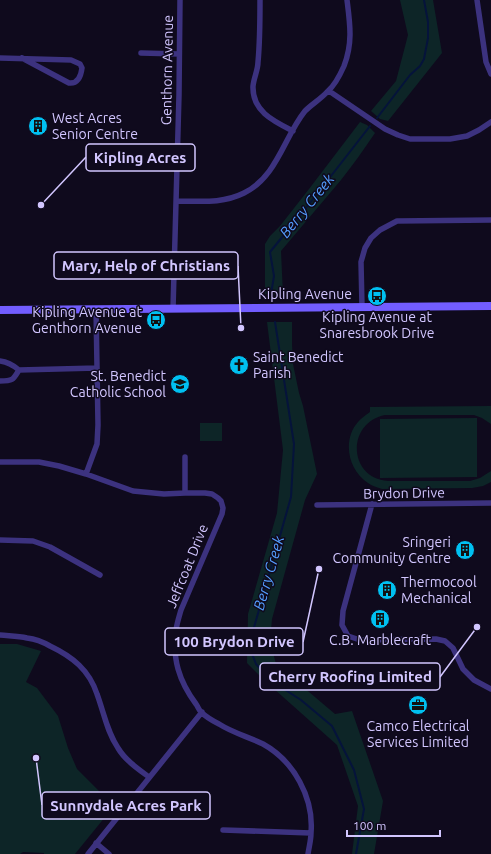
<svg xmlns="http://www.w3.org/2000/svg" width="491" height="854" font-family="Ubuntu,sans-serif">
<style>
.green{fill:#0d2527}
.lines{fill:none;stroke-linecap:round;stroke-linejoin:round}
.stream{stroke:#05133b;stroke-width:2}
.minor{stroke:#3c327f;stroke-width:5.5}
.secondary{stroke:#725dff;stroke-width:8}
.labels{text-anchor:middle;stroke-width:3;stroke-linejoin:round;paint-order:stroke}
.street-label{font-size:14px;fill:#d2c6ff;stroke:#0f0a1d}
.poi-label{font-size:14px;fill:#d2c6ff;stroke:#0f0a1d;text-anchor:start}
.water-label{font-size:15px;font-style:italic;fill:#549eff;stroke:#0f0a1d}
.leader{fill:none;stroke:#d2c6ff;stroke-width:1.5}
.callout-dot{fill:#d2c6ff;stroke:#0f0a1d;stroke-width:1.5}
.callout{fill:#0f0a1d;stroke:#d2c6ff;stroke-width:1.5}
.callout-label{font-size:15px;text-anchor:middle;font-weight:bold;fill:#d2c6ff}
</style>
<rect width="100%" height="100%" fill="#0f0a1d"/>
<path class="green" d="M400,0H433L442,53L388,121L380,119L371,111L396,81L408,35Z
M360,122L367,125L375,133C364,149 353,165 341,180C321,204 301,227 281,251L283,295L265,294V244L270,236L280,226L309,189Z
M267,322H292V344L293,364L299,393L303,406L317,474L305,500L272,619L270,641L276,664L335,714L352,711L383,801L374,854H352L358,806L337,745L264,680L247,663L248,614L277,513L283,450Z
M491,406V424L482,418L474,415H385C346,423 348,478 388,481H470L480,478L491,471V482L483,486L472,488L382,489C377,487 372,486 368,483C348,470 342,440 358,422C361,418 366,415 370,412V407Z
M477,418V477L380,478V419Z
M200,423H222V441H200Z
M0,644H17L41,651L26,682L37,688L58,716L68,748L77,769L114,806L75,854H44V853L23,852L20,854H0Z"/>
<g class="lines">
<path class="stream" d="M377,118L410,75L420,66L424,59L428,38V22L424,0
M271,294L274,276L270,252L306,208L370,126
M275,322L294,444L291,497L251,638L250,649L256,664L273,682L301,700L332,726L354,770L364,809L356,854"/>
<path class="minor" d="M260,0C260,21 260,41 258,62C258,70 254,77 253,86C252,111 273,121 293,131
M477,0L486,62L491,74
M141,53L179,54
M0,58L71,60L80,64L82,68C81,76 78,84 69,83L22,58
M329,91L385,129L398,135L410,139H450L467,136L479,130L491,122
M176,201C200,201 222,204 244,193C277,177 284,137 305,111C312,104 321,99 328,91C335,85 340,75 344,66C353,43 350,24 347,0
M362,307L361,262L365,248L371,238L380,230L397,221L491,220
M173,309L179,95L180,0
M0,361C8,362 13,365 19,370L97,368
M0,381C13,381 13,380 19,370
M0,462H39L59,466L86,474L133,491L164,494L185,493H205L212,494L218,498L221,501L223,508L222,514L181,610C179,617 177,623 176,630C172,659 179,681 196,704C198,707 199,710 201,712C206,717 213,721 219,724C233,733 249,737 263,744C294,761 314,798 311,833C311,840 309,847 308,854
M86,474L97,444L98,425L96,309
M185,493V457
M372,504L343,611L342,625L348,636L360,640L436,639L445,641L453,648L463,669L474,680L491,689
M317,505L491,503
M0,540L33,541L50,547L100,575
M0,635C9,636 18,636 27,638C35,639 43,642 50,646C73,657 89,670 97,694C104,713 107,732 118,748C125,760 138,769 149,777
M223,830L311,833
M96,843L109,854
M88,854L202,712"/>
<path class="secondary" d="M0,310L491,306"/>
</g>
<defs>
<symbol id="building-disc" viewBox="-11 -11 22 22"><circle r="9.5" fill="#00c0f1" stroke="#0f0a1d"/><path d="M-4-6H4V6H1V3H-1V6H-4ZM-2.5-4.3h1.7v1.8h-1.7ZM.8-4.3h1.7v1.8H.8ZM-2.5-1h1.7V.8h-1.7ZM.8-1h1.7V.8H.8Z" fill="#111"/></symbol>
<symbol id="bus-disc" viewBox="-11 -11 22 22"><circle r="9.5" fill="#00c0f1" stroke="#0f0a1d"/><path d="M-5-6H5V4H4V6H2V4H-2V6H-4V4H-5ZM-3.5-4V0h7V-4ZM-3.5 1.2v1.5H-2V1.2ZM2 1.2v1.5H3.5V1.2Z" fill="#111"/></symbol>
<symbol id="church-disc" viewBox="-11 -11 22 22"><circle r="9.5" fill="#00c0f1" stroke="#0f0a1d"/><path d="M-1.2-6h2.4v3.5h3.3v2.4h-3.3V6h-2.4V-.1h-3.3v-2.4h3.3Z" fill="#111"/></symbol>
<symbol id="school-disc" viewBox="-11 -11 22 22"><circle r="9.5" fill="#00c0f1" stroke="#0f0a1d"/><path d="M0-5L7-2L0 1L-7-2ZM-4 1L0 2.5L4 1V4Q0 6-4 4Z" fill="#111"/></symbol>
<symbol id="office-disc" viewBox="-11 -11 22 22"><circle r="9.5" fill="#00c0f1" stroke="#0f0a1d"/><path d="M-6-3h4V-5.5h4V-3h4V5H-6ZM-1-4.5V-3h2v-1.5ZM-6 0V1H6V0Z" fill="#111"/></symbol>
</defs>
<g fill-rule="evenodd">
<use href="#building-disc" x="27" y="115" width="22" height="22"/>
<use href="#bus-disc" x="366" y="285" width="22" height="22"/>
<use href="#bus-disc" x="145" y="309" width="22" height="22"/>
<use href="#church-disc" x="228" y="354" width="22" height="22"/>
<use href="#school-disc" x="169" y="373" width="22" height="22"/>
<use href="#building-disc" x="454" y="539" width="22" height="22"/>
<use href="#building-disc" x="376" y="579" width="22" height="22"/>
<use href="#building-disc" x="369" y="608" width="22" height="22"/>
<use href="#office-disc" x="407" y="694" width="22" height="22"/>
</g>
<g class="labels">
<g class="street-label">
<text transform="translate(167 70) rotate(-89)" y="5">Genthorn Avenue</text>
<text x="305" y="299">Kipling Avenue</text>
<text transform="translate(404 493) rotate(-1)" y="5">Brydon Drive</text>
<text transform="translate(187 566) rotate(-68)" y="5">Jeffcoat Drive</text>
</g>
<g class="poi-label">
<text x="52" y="123">West Acres<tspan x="52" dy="16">Senior Centre</tspan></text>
<text x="142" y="317" text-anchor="end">Kipling Avenue at<tspan x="142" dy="16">Genthorn Avenue</tspan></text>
<text x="377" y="322" text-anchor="middle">Kipling Avenue at<tspan x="377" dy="16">Snaresbrook Drive</tspan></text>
<text x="253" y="362">Saint Benedict<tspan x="253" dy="16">Parish</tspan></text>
<text x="166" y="381" text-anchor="end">St. Benedict<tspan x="166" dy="16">Catholic School</tspan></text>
<text x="451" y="547" text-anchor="end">Sringeri<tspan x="451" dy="16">Community Centre</tspan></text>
<text x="401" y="587">Thermocool<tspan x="401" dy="16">Mechanical</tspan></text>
<text x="380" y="645" text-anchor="middle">C.B. Marblecraft</text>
<text x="418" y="731" text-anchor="middle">Camco Electrical<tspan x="418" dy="16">Services Limited</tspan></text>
</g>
<g class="water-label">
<text transform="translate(307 206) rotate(-51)" y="5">Berry Creek</text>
<text transform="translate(269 573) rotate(-74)" y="5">Berry Creek</text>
</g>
</g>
<path class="leader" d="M41 205L86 157M241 328L238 266M319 569L303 642M477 627L440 677M36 758L42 805"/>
<g class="callout-dot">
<circle cx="41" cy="205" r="4"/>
<circle cx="241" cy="328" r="4"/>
<circle cx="319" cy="569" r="4"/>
<circle cx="477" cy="627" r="4"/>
<circle cx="36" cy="758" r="4"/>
</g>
<g class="callout">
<rect x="86" y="144" width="109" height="27" rx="4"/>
<rect x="54" y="252" width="184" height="27" rx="4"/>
<rect x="165" y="628" width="138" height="27" rx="4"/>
<rect x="260" y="663" width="180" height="27" rx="4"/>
<rect x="42" y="792" width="168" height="27" rx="4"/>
</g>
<g class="callout-label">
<text x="140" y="163">Kipling Acres</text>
<text x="146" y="271">Mary, Help of Christians</text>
<text x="234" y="647">100 Brydon Drive</text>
<text x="350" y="682">Cherry Roofing Limited</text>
<text x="126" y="811">Sunnydale Acres Park</text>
</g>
<path d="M347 830v6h93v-6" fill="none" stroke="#d2c6ff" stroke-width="2"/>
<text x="353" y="830" font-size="12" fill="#d2c6ff" stroke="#0f0a1d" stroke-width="3" paint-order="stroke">100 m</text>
</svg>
